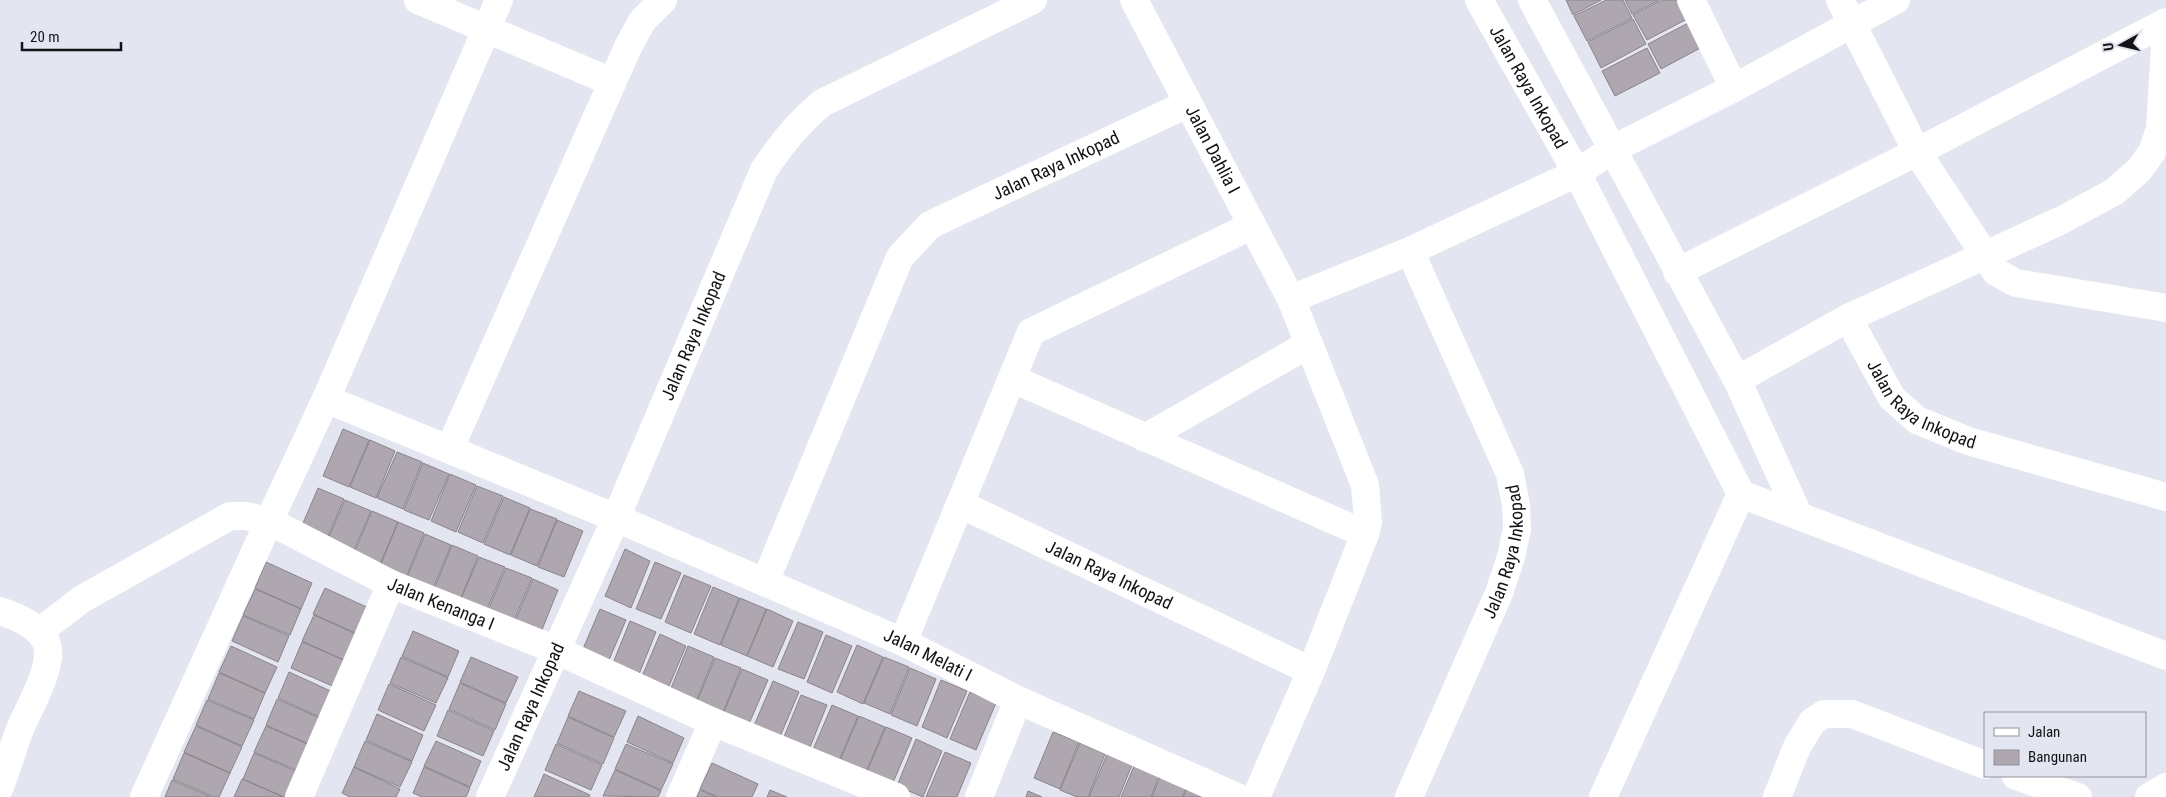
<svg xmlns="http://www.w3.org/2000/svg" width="2166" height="797" font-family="'Roboto Condensed',sans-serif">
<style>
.building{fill:#afa7af;stroke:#8b838b}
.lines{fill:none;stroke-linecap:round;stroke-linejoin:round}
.minor{stroke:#fff;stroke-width:28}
.labels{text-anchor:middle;stroke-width:4;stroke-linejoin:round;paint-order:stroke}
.street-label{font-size:18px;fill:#131317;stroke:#e3e5f0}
</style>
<rect width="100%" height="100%" fill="#e3e5f0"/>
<path class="building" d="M1566,0H1601L1573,15Z
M1606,0H1623L1632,18L1587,41L1574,16Z
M1625,0H1659L1632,14Z
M1662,0H1683L1691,17L1647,40L1633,15Z
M1633,19L1646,44L1601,68L1588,42Z
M1692,21L1706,45L1661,69L1648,44Z
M1647,48L1660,73L1615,96L1602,71Z
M343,429L369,440L349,487L323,476Z
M370,440L395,451L376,498L350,487Z
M397,452L422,462L403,509L377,498Z
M423,463L449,474L429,520L404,510Z
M450,474L476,485L456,532L431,521Z
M477,486L503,496L483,543L458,532Z
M318,488L344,499L324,546L298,535Z
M504,497L530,508L510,555L484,544Z
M345,500L371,511L351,557L325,546Z
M530,509L557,519L537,566L511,555Z
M372,511L398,522L378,569L352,558Z
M557,520L583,531L564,577L538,567Z
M398,522L424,533L405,580L379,569Z
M425,534L451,545L432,591L406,580Z
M452,545L478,556L459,603L433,592Z
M625,549L650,561L631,608L605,596Z
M479,557L505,567L485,614L459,603Z
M266,562L312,583L301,609L255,588Z
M655,562L681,573L661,619L636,609Z
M506,568L532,578L512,625L486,615Z
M684,575L711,586L691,633L665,622Z
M533,579L558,590L539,637L513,626Z
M713,587L739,598L720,645L694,634Z
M325,588L371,609L360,635L313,614Z
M255,589L301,609L290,635L243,615Z
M740,598L766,609L747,656L721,645Z
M600,609L626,620L606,667L580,656Z
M767,609L793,621L773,667L747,656Z
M314,615L360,636L348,662L302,641Z
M243,616L289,636L278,662L232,641Z
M630,621L656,632L637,679L611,668Z
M798,622L823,632L804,679L778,669Z
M413,631L459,651L448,677L402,656Z
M660,634L686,646L666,693L640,681Z
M826,635L852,646L832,693L807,682Z
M302,642L348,662L337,688L291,668Z
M857,645L883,657L863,704L837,692Z
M231,646L277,667L265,693L219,672Z
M688,646L714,657L695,704L669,693Z
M401,657L448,678L436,703L390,683Z
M471,657L518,677L506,703L460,682Z
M884,657L909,667L890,714L864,703Z
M715,658L741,668L722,715L696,704Z
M910,668L936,679L917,726L891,715Z
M742,669L768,680L748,726L722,716Z
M289,672L335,693L324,719L278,698Z
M219,673L265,693L254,719L208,699Z
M941,680L967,691L947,738L922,727Z
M773,681L799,692L779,739L753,728Z
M460,683L506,704L495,730L449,709Z
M389,684L436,705L424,731L378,710Z
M579,691L626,711L614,737L568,716Z
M970,692L996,703L976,750L950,739Z
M801,695L827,705L808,752L782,742Z
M277,699L324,720L313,746L266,725Z
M207,700L254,720L242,746L196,725Z
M832,705L858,716L838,763L812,752Z
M448,710L494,731L483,756L437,736Z
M377,714L423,735L412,761L366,740Z
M638,716L684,738L673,763L627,742Z
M859,716L885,727L865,774L839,763Z
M568,717L614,738L603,764L557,743Z
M196,726L242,747L230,773L184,752Z
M266,726L312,746L301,772L254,752Z
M886,727L912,738L892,785L866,774Z
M1053,732L1079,742L1060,789L1034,778Z
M916,739L942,751L923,797L897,786Z
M365,741L412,762L400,787L354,767Z
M436,741L481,761L470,787L424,766Z
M1080,743L1105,754L1088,797H1077L1060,790Z
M556,744L602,765L591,790L545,770Z
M626,744L673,764L661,790L615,769Z
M945,752L971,763L957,797H926Z
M184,753L230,773L219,797H214L173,779Z
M254,753L300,773L290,797H284L243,779Z
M1107,754L1132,765L1119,797H1089Z
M712,763L758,784L752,797H718L700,789Z
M1134,766L1159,776L1151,797H1121Z
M354,767L400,789L396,797H350L342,793Z
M424,767L470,788L466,797H422L413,793Z
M615,770L661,791L658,797L603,796Z
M544,774L590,795L589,797H534Z
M1160,777L1186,788L1183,797H1152Z
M242,779L283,797H234Z
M172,780L211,797H165Z
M1187,788L1208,797H1183Z
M700,790L716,797H697Z
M770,790L787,797H767Z
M1028,791L1042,797H1026Z"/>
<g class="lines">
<g class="minor">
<path d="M418,0L612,82"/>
<path id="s1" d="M499,0L326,399L616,518L903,642L1018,700L1237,797"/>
<path id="s2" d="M1134,0L1291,299L1365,485L1368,522L1365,534L1311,671L1256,797"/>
<path id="s3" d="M1479,0L1577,173L1741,494L2166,656"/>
<path d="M1532,0L1737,380L1799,516"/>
<path d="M1691,0L1734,88"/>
<path d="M1840,0L1917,152L1996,272L2016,283L2166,308"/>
<path id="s4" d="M2166,28L2160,129L2152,152L2139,170L2114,192L2062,220L1848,318L1892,398L1917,420L1968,441L2166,497"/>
<path d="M1677,272L1917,152L2166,22"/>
<path d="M1291,299L1410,251L1577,173L1613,149L1734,88L1896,0"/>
<path d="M1013,379L1365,534"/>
<path d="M1737,380L1848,318"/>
<path d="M1145,438L1309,344"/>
<path d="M450,448L628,47L642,21L663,0"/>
<path id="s5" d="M960,504L1311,671"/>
<path id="s6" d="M765,582L900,257L930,225L1187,104"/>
<path d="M0,611C18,617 46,628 48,650C50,672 29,708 20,729C13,748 7,768 0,787"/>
<path d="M39,632L82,599L230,516H245L269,521L326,399"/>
<path d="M903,642L1031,332L1251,226"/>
<path d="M2016,776L2078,797"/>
<path id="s7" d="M144,797L269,521L391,584L556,650L713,722L896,797"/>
<path d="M299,797L391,584"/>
<path id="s8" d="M490,797L616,518L764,170C781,144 798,123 822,103L1033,0"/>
<path d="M680,797L713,722"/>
<path d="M979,797L1018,700"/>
<path id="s9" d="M1409,797L1499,593L1511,557L1517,529L1516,505L1510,474L1410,251"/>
<path d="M1603,797L1741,494"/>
<path d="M1777,797L1797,747L1812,722L1824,714H1852L1985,765"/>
<path d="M2149,797L2166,787"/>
</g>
</g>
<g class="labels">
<g class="street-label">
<text dy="6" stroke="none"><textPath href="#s3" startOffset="100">Jalan Raya Inkopad</textPath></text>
<text dy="6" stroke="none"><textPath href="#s2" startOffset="169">Jalan Dahlia I</textPath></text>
<text dy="6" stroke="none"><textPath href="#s6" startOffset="535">Jalan Raya Inkopad</textPath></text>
<text dy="6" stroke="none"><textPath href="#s8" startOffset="504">Jalan Raya Inkopad</textPath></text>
<text dy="6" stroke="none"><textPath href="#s4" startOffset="594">Jalan Raya Inkopad</textPath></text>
<text dy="6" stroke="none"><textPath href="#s9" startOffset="265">Jalan Raya Inkopad</textPath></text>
<text dy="6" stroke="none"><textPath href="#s5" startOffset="165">Jalan Raya Inkopad</textPath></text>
<text dy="6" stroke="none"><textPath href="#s7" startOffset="494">Jalan Kenanga I</textPath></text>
<text dy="6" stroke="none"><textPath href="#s1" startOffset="1089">Jalan Melati I</textPath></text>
<text dy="6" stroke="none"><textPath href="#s8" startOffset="99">Jalan Raya Inkopad</textPath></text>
</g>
</g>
<rect x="1984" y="712" width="162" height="65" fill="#e3e5f0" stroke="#909199"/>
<rect x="1994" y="728" width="25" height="8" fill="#ffffff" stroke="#909199"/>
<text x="2028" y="737" font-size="15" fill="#131317">Jalan</text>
<rect x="1994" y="750" width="25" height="15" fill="#afa7af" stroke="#909199"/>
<text x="2028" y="762" font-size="15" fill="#131317">Bangunan</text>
<g transform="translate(2121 45) rotate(262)" stroke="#e3e5f0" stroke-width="4" paint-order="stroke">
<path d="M0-4L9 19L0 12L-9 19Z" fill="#131317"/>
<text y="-8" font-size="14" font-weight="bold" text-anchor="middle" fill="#131317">U</text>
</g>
<path d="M22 42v8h99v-8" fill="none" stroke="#131317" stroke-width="2.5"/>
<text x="30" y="42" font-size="15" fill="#131317" stroke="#e3e5f0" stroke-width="4" paint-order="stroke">20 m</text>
</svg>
